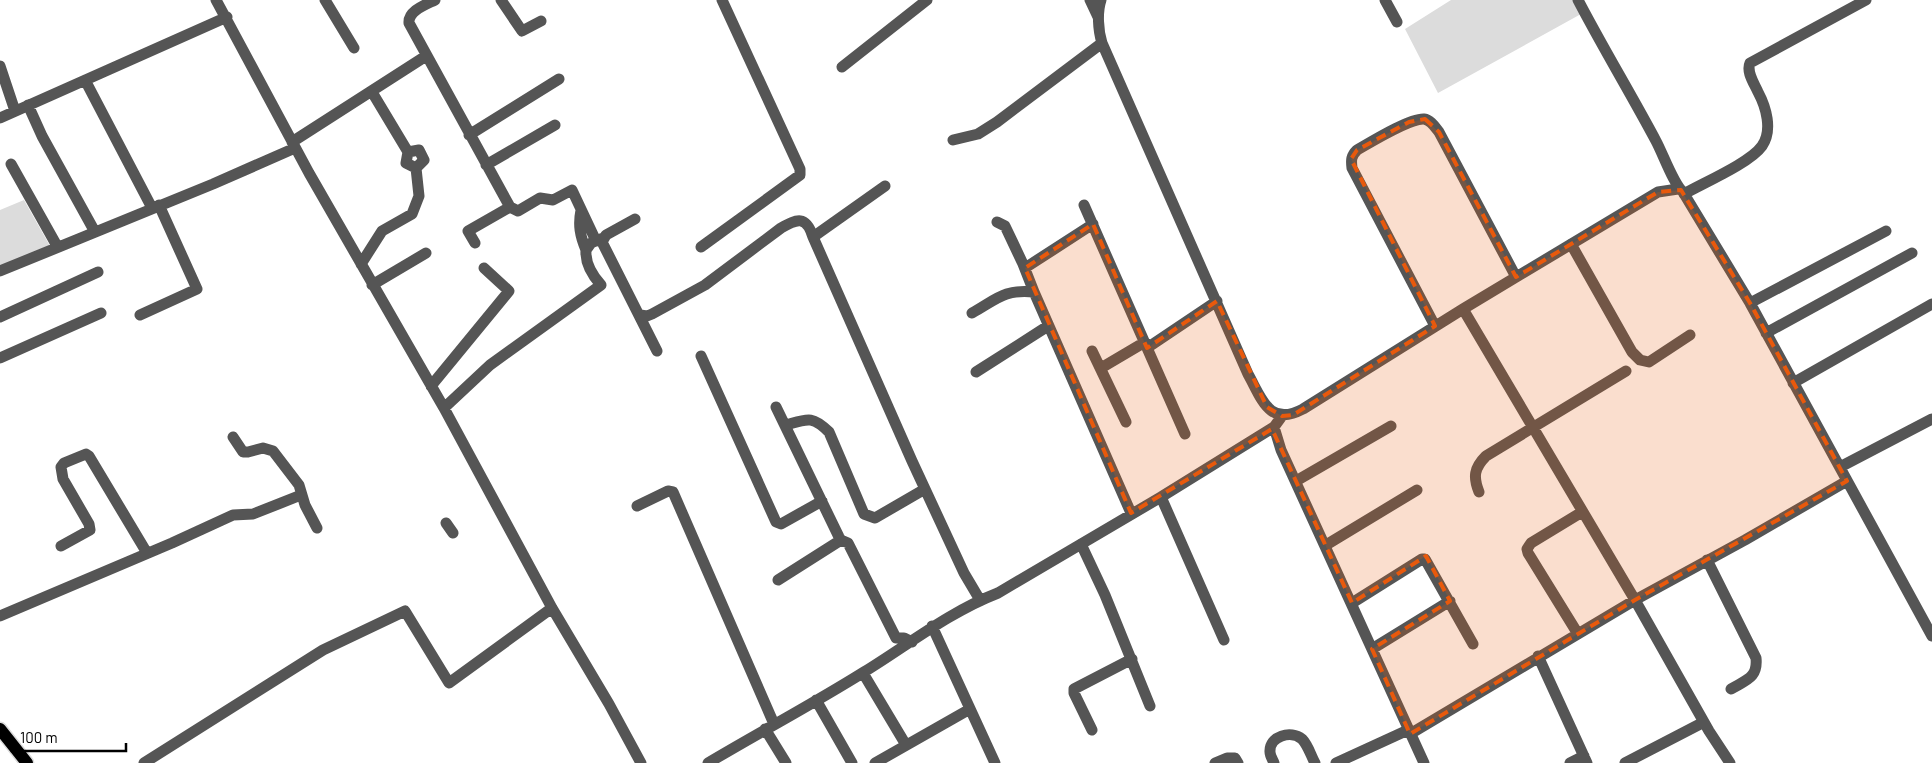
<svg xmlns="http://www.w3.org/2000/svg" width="1932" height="763" font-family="Barlow,sans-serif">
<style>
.green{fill:#dcdcdc}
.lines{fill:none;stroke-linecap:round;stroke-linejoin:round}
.major-casing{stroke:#dbdbdb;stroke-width:15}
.minor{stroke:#555;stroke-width:11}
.major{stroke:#000;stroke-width:12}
.marked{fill:#e8590c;fill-opacity:0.2;stroke:#e8590c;stroke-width:4;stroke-dasharray:10 6;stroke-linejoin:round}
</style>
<rect width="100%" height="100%" fill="#fff"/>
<path class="green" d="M1451,0H1573L1581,14L1438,93L1405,29Z
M24,200L50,246L0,270V210Z"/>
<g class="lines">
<defs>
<path id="major" d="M0,729L27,763"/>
</defs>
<use href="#major" class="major-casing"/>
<path class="minor" d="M216,0L309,173L444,408L552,608L609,704L641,763
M325,0L354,48
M435,0C425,5 408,11 409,23L510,207L518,211L540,198L553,200L572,190L596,241
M501,0L522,31L541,21
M1090,0L1098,17
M1101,0C1097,12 1098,30 1102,43L1248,374C1262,399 1269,427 1303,409L1463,309L1658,192L1678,189
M1385,0L1397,22
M1578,0C1603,48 1631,94 1656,141C1663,154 1674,185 1683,192L1750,303L1932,636
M0,66L15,111
M842,67L927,0
M85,80L152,208
M372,92L408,152
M28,105L42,136L95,232
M0,118L227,17
M469,135L559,79
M953,140L978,134L997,122L1102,43
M292,142L426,56
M419,150L424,160L416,168L406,163L408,152Z
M11,164L57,246
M486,165L555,125
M885,186L813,237L912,461L964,573L980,600
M1684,194C1703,183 1750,163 1762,146C1773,130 1766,107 1758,92C1754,83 1746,72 1750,63L1866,0
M1084,205L1185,434
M581,210C578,225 580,236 586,250
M635,219L606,235L602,242L657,351
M997,222L1005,226L1023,264L1034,292
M475,243L468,231L510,207
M1571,244L1632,352L1640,360L1649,362L1690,335
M701,247L800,175V169L722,0
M361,264L382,231L412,214L419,196L416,168
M1025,268L1093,224
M0,271L213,184L295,148
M372,285L426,253
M1750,303L1886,231
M1463,309L1635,600L1709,731L1730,763
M972,313C997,299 1004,289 1034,292L1131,513
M140,315L197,289L159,205
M640,315L647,316L652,314L705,285L781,228C797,219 806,215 813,237
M0,317L98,272
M1435,326L1352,168C1351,160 1351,156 1357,150C1371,142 1410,118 1424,119C1431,120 1435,127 1439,132L1516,277
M1766,333L1912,253
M1147,348L1217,301
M1092,351L1126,422
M701,356L776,522L781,524L822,501
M0,358L101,313
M1101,368L1145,342
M976,372L1048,326
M1793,383L1932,304
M431,386L509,291L484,268
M776,407L839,537L841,540L848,543L896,638H904L912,642
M444,408L490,365L601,285C592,275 585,264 586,250L591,243L603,238
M786,425C807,419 812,415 829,432L864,514L875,518L925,489
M1274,427L1281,450L1424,763
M233,437L243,452H248L263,448L273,451L299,485L305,505L317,528
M1840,467L1932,419
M1296,481L1391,426
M1479,492C1473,477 1474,468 1486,456L1626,371
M1161,497L1224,640
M637,506L668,491L673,492L774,724
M446,523L453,533
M1081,544L1105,595L1150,706
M1326,545L1417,490
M61,546L90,530L89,524L63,479L61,467L64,463L86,454L89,456L147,553
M1707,560L1756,658C1758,678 1746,680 1731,689
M778,580L841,540
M1352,603L1422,559H1425L1473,644
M0,616L172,543L233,515L253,514L301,495
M932,626L995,763
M1578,634L1528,553L1527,549L1531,543L1582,512
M1372,649L1450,601
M1538,656L1587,763
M863,673L906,745
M816,700L852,763
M765,729L786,763
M1092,730L1074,693V689L1132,659
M1410,734L1635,600L1745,540L1847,481
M144,763L323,650L405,611L449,683L552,608
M708,763C760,732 813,704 864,672C908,645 949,612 998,593L1161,497L1274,427L1282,416
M875,763L970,709
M1215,763L1227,758H1235L1238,763
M1274,763C1273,760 1270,756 1270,752C1269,736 1291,730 1302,739C1308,745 1311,756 1315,763
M1336,763L1408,730
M1570,763L1584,756
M1625,763L1704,722"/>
<use href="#major" class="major"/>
</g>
<path class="marked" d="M1425,119L1439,132L1516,277L1658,192L1681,190L1750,303L1847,481L1635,600L1410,734L1372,649L1450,601L1426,556L1352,603L1272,429L1131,513L1025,268L1093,224L1147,348L1217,301L1267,407L1282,416L1293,415L1435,326L1351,159L1357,150L1409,122Z"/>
<path d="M12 743v8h114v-8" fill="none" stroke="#000000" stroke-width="2.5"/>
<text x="20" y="743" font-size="15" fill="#000000" stroke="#ffffff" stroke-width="4" paint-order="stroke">100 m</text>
</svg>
